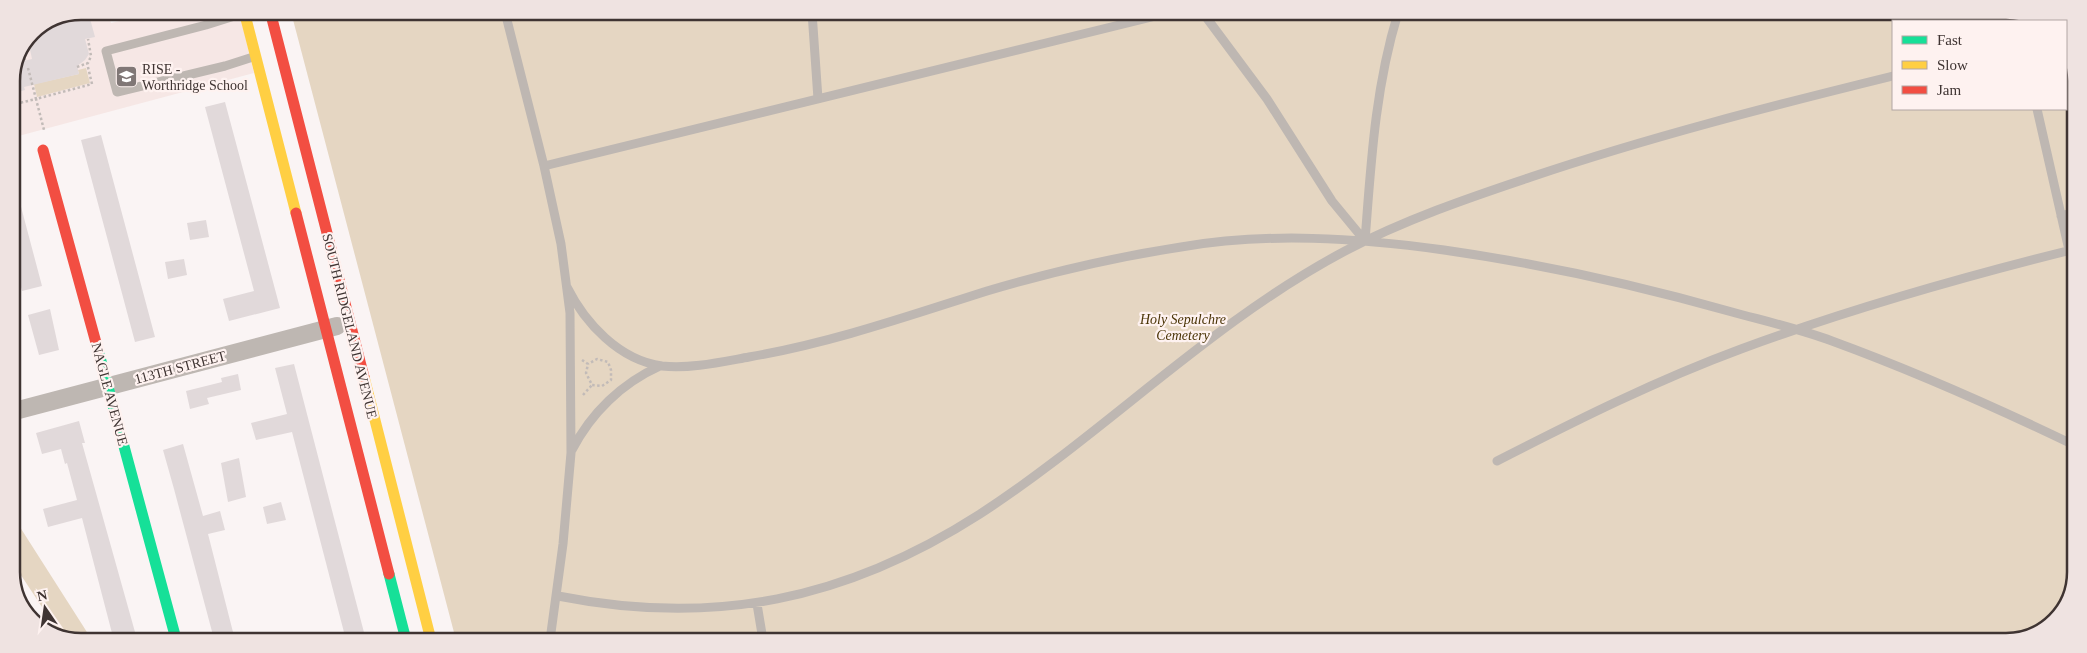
<svg xmlns="http://www.w3.org/2000/svg" width="2087" height="653" font-family="Georgia,serif">
<style>
.built{fill:#f6e7e5}
.green{fill:#e5d6c2}
.building{fill:#e1d9da}
.lines{fill:none;stroke-linecap:round;stroke-linejoin:round}
.path{stroke:#c2bbb8;stroke-width:2.5;stroke-dasharray:2.5 2.5;stroke-linecap:butt}
.lane{stroke:#beb7b2;stroke-width:9}
.street{stroke:#beb7b2;stroke-width:18}
.fast{stroke:#16e098;stroke-width:11}
.slow{stroke:#ffcf43;stroke-width:11}
.jam{stroke:#f24e42;stroke-width:11}
.labels{text-anchor:middle;stroke-width:4.5;stroke-linejoin:round;paint-order:stroke}
.poi-label{font-size:14px;fill:#3f3432;stroke:#fef2f0;text-anchor:start}
.park-label{font-size:14px;font-style:italic;fill:#4a3406;stroke:#fef2f0}
.street-label{font-size:14px;fill:#3f3432;stroke:#fef2f0}
.rim{fill:none;stroke:#3f3432;stroke-width:2.5}
</style>
<rect width="100%" height="100%" fill="#faf4f4"/>
<path class="built" d="M81,11H107L111,23L160,11H239L254,73L11,138V81L32,32Z"/>
<path class="green" d="M291,12L2024,14L2035,21H1893V109H2066V51L2076,76L2073,590L2049,627L2006,642L456,640Z
M86,68L90,83L37,97L34,84L79,74L78,70Z
M11,513L85,629L91,639H63L11,560Z"/>
<path class="building" d="M81,11H88L95,37L85,39L89,54L85,60L77,66L79,74L24,87L25,90L11,94V81L19,62L32,59L28,40L32,32Z
M225,102L280,308L229,321L223,299L254,291L205,107Z
M101,135L155,337L135,342L81,140Z
M15,184L42,286L22,291L11,250V185Z
M206,220L209,237L190,240L187,223Z
M184,259L187,275L168,279L165,262Z
M50,309L59,350L39,355L28,315Z
M294,364L334,518L366,640H346L292,432L256,440L251,423L287,414L275,368Z
M238,374L241,390L207,398L209,404L190,409L186,391L222,382L221,378Z
M79,421L85,443H82L135,632L113,637L82,518L48,527L43,509L77,500L67,463L65,464L61,449L42,454L36,433Z
M183,444L203,516L220,511L225,530L208,534L235,640L214,639L174,489L163,450Z
M239,458L246,497L228,502L221,463Z
M281,502L286,520L267,524L263,507Z"/>
<g class="lines">
<path class="path" d="M23,53L25,60
M77,67L88,63L91,56L88,39
M28,68L36,99L92,84L87,63
M11,105L36,99L44,130
M582,360L588,364L586,373L592,385L602,386L611,380V370L608,362L597,359L588,364
M583,395L592,385"/>
<path class="lane" d="M505,12L544,166L561,244L570,313L571,453L563,544L550,640
M812,12L818,99
M244,13L206,25L106,51L117,92L225,66L253,57
M1203,13L1267,99L1332,201L1365,241C1371,163 1375,88 1398,13
M2066,67L2071,66
M2037,109L2069,250
M544,166L1168,13
M2061,216L2075,212
M567,287C585,323 619,360 662,366C690,369 721,362 749,357C831,343 908,316 987,291C1051,272 1116,257 1181,247C1268,232 1357,238 1444,250C1542,264 1637,285 1732,312C1765,321 1800,329 1832,341C1914,371 1995,407 2074,445
M572,450C591,413 622,383 660,366
M1497,461C1577,420 1657,380 1741,349C1850,309 1962,277 2075,249
M558,596C714,627 846,600 980,514C1106,432 1211,322 1345,251C1404,220 1468,198 1531,177C1650,137 1771,106 1893,76
M757,604L763,640"/>
<path class="street" d="M11,412L337,326"/>
<path class="fast" d="M98,350L176,639
M389,574L406,640"/>
<path class="slow" d="M244,11L296,213
M364,377L431,640"/>
<path class="jam" d="M270,11L364,377
M43,150L98,350
M296,213L389,574"/>
</g>
<defs>
<symbol id="school-square" viewBox="-11 -11 22 22"><rect x="-9" y="-9" width="18" height="18" rx="4" fill="#807776" stroke="#fef2f0"/><path d="M0-5L7-2L0 1L-7-2ZM-4 1L0 2.5L4 1V4Q0 6-4 4Z" fill="#fff"/></symbol>
</defs>
<g fill-rule="evenodd">
<use href="#school-square" x="114" y="64" width="25" height="25"/>
</g>
<g class="labels">
<g class="poi-label">
<text x="142" y="74">RISE -<tspan x="142" dy="16">Worthridge School</tspan></text>
</g>
<g class="park-label">
<text x="1183" y="324">Holy Sepulchre<tspan x="1183" dy="16">Cemetery</tspan></text>
</g>
<g class="street-label">
<text transform="translate(350 326) rotate(76)" y="5">SOUTH RIDGELAND AVENUE</text>
<text transform="translate(180 367) rotate(-15)" y="5">113TH STREET</text>
<text transform="translate(110 394) rotate(75)" y="5">NAGLE AVENUE</text>
</g>
</g>
<path d="M0 0H2087V653H0ZM81 20H2006A61 61 0 0 1 2067 81V572A61 61 0 0 1 2006 633H81A61 61 0 0 1 20 572V81A61 61 0 0 1 81 20Z" fill="#efe3e1" fill-rule="evenodd"/>
<path class="rim" d="M81 20H2006A61 61 0 0 1 2067 81V572A61 61 0 0 1 2006 633H81A61 61 0 0 1 20 572V81A61 61 0 0 1 81 20Z"/>
<rect x="1892" y="20" width="175" height="90" fill="#fef2f0" stroke="#b2a6a4"/>
<rect x="1902" y="36" width="25" height="8" fill="#16e098" stroke="#b2a6a4"/>
<text x="1937" y="45" font-size="15" fill="#3f3432">Fast</text>
<rect x="1902" y="61" width="25" height="8" fill="#ffcf43" stroke="#b2a6a4"/>
<text x="1937" y="70" font-size="15" fill="#3f3432">Slow</text>
<rect x="1902" y="86" width="25" height="8" fill="#f24e42" stroke="#b2a6a4"/>
<text x="1937" y="95" font-size="15" fill="#3f3432">Jam</text>
<g transform="translate(45 608) rotate(347)" stroke="#fef2f0" stroke-width="4" paint-order="stroke">
<path d="M0-4L9 19L0 12L-9 19Z" fill="#3f3432"/>
<text y="-8" font-size="14" font-weight="bold" text-anchor="middle" fill="#3f3432">N</text>
</g>
</svg>
